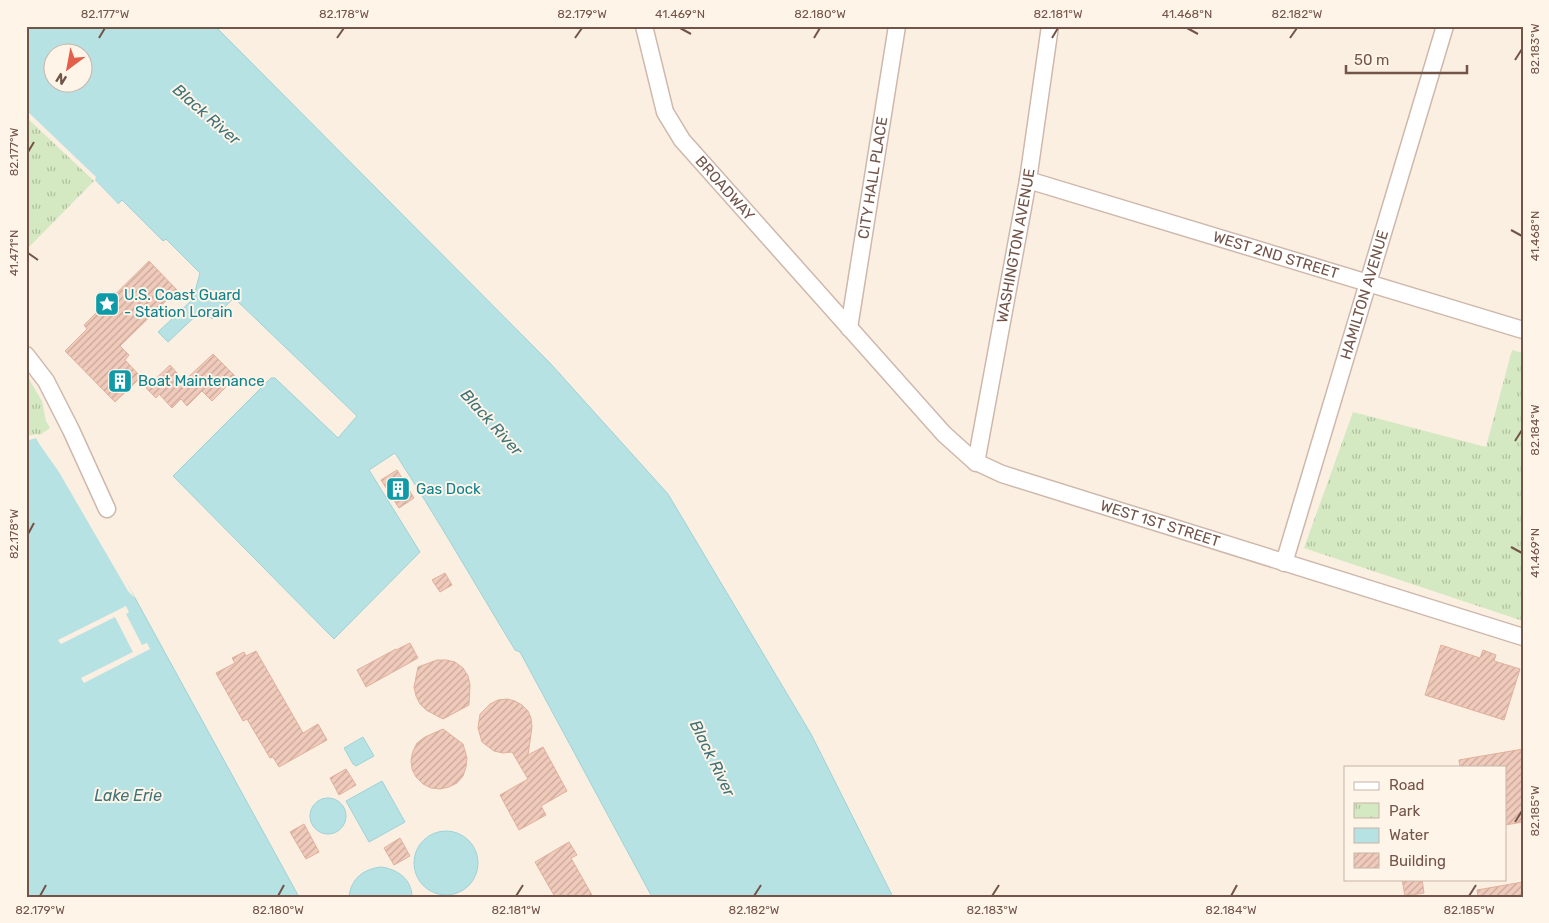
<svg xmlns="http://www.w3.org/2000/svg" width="1549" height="923" font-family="Rubik,sans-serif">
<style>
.park{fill:url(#park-tufts)}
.water{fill:#b7e2e4;stroke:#9ed2d6;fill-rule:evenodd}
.pier{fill:#fbefe2}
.building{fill:url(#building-hatch);stroke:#e2b09b}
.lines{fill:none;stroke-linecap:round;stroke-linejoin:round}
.minor-casing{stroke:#ceb8ac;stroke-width:19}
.minor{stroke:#fff;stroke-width:16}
.ticks{fill:none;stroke:#725449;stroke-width:2}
.labels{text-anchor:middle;stroke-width:4;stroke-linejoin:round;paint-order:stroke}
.street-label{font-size:15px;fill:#725449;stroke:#fff4e8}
.culture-label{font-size:15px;fill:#0d838f;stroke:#fff4e8;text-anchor:start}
.water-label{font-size:16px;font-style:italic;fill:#3e7378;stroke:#fff4e8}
.neatline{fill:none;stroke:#725449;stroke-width:2}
.ticks-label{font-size:12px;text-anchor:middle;fill:#725449}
</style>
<defs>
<pattern id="park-tufts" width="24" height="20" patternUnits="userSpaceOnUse" patternTransform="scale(1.25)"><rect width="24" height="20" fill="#d4e8c1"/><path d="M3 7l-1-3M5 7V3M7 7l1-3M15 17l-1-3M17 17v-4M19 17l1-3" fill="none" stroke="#b0bf9f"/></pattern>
<pattern id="building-hatch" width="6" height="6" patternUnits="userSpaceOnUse" patternTransform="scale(1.25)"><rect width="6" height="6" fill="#f0cbbb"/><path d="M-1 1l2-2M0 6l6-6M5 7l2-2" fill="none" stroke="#c7a79a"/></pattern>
</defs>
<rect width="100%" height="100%" fill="#fbefe2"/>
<path class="park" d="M26,113L95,180L26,250Z
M1512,350L1523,353V621L1304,548L1353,412L1486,447Z
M26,374L42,401L46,421L50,428L37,437L26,438Z"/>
<path class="water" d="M26,26H215L550,363L668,494L811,734L893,897H652L520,652L515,650C475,584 437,518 395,453L369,470L420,552L334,639L173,476L271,378H275L338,438L357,416L234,298L212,319L202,310L168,342L158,332L193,299L200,273L166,239L163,241L122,200L118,204L95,180L26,113ZM52,52H82V82H52Z
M37,437L54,456L135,598L299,897H26V438Z
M363,737L374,756L356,766L353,764L344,748Z
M382,781L405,822L369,842L346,801Z
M310 816a18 18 0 1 1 36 0a18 18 0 1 1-36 0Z
M414 863a32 32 0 1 1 64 0a32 32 0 1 1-64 0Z
M381,867C397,869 412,879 412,897H349C351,878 364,869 381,867Z"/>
<path class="pier" d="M26,110L96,177L95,180L118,204L116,205L94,181L26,117Z
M38,434L56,454L97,526L135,598L128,591L59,472L40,445L36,438L26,441V436Z
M126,606L129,612L126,614L142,645L147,643L150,649L84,683L81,678L133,652L115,617L61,644L58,640Z"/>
<path class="building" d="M149,261L177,290L120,346L129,355L125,360L141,377L115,402L65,351L87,329L84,325Z
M213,354L236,377L212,401L202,391L187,406L181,399L172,408L159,394L156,398L146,388L170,365L184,381Z
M397,470L414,498L399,508L381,480Z
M445,573L452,585L440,592L432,580Z
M410,643L418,658L366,687L357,670L396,649V650Z
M1441,645L1480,658L1483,650L1496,655L1494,661L1520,669L1504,720L1425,695Z
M256,651L303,733L318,724L327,740L279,767L273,757L270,758L247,719L243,721L216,673L235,663L232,658L244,652L246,656Z
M437,660H446L455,662L463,668L468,676L470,685L469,705L443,719L426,710L420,704L416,696L414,687L418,667Z
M507,699L515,701L522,705L528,711L531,718L532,727L528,755L543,747L567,791L541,806L546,815L519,830L500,795L528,779L512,752L503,753L494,751L482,742L478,728L480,714L490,704L498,700Z
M443,729L463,744L467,758L466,767L463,776L457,783L449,787L440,789L431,788L423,784L416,777L412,769L411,760L413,751L417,743L425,737Z
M1523,749V822L1505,825V767H1460L1459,760Z
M346,769L356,785L339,795L330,778Z
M304,824L319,852L306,859L290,832Z
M400,838L410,856L394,865L384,848Z
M569,842L577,855L571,858L593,897H555L535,862Z
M1402,879H1422L1424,893L1405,896Z
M1523,882V897H1478L1477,890Z"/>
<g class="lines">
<defs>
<g id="minor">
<path id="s1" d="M644,26L665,112L682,140L944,434L974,461L1002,474L1523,637"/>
<path id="s2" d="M1028,180L1523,330"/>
<path id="s3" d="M849,328L897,26"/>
<path d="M26,355L46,381L71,430L107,509"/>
<path id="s4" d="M976,463L1028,180L1050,26"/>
<path id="s5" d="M1284,563L1445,26"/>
</g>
</defs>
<use href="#minor" class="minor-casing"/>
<use href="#minor" class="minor"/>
</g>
<path class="ticks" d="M680,28L691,34M1187,28L1198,34M99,38L105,28M337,38L344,28M575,38L582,28M814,38L820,28M1052,38L1058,28M1290,38L1297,28M1515,60L1522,49M28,152L34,142M1511,230L1522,236M28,253L38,260M1515,441L1522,430M28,534L34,523M1511,547L1522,553M1515,822L1522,811M40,896L46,885M278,896L284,885M516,896L523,885M754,896L761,885M992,896L999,885M1231,896L1237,885M1469,896L1476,885"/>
<defs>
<symbol id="sight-square" viewBox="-11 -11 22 22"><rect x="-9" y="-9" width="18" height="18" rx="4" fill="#0f9aa8" stroke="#fff4e8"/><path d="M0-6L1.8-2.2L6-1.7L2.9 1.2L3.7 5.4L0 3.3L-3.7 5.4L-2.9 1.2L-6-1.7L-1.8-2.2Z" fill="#fff"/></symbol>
<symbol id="building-square" viewBox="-11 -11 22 22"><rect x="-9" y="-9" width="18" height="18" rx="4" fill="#0f9aa8" stroke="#fff4e8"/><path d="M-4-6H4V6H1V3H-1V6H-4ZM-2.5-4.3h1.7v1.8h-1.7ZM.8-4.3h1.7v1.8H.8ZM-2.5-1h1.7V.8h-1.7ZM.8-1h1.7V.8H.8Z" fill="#fff"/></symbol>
</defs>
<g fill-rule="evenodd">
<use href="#sight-square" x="93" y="290" width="28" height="28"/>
<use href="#building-square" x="106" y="367" width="28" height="28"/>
<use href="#building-square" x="384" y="475" width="28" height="28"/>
</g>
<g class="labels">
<g class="street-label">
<text dy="5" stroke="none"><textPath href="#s3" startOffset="152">CITY HALL PLACE</textPath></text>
<text dy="5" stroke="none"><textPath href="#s1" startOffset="186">BROADWAY</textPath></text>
<text dy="5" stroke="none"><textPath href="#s4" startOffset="221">WASHINGTON AVENUE</textPath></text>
<text dy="5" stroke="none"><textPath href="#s2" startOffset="259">WEST 2ND STREET</textPath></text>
<text dy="5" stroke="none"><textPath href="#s5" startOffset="280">HAMILTON AVENUE</textPath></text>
<text dy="5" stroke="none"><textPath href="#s1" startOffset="752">WEST 1ST STREET</textPath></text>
</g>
<g class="culture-label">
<text x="124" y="300">U.S. Coast Guard<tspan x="124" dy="17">- Station Lorain</tspan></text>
<text x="138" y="386">Boat Maintenance</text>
<text x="416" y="494">Gas Dock</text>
</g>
<g class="water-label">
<text transform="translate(207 114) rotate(41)" y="6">Black River</text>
<text transform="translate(492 422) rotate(48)" y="6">Black River</text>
<text transform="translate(713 758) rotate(64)" y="6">Black River</text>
<text x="128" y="801">Lake Erie</text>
</g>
</g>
<rect width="1549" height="923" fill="none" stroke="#fff4e8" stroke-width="55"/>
<rect x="1344" y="766" width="162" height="115" fill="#fff4e8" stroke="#c7b4a8"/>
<rect x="1354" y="782" width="25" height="8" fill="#ffffff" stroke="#c7b4a8"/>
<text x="1389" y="790" font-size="15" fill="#725449">Road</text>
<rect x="1354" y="803" width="25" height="15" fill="url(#park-tufts)" stroke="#c7b4a8"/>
<text x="1389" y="816" font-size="15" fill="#725449">Park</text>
<rect x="1354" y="828" width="25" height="15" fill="#b7e2e4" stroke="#c7b4a8"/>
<text x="1389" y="840" font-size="15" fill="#725449">Water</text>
<rect x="1354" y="853" width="25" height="15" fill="url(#building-hatch)" stroke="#c7b4a8"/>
<text x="1389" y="866" font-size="15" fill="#725449">Building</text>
<g transform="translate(68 68) rotate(212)"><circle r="24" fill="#fff4e8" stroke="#c7b4a8"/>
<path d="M0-4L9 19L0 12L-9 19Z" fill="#e35f4a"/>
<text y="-8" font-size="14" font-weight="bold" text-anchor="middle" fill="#725449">N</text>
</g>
<path d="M1346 65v8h121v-8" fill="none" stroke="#725449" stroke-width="2.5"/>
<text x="1354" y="65" font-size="15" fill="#725449" stroke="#fff4e8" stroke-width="4" paint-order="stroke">50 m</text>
<rect x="28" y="28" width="1494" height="868" class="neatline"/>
<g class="ticks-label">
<text x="105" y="18">82.177°W</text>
<text x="344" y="18">82.178°W</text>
<text x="582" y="18">82.179°W</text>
<text x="680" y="18">41.469°N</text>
<text x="820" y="18">82.180°W</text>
<text x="1058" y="18">82.181°W</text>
<text x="1187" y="18">41.468°N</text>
<text x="1297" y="18">82.182°W</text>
<text transform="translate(1535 49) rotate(-90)" y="4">82.183°W</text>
<text transform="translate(14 152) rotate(-90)" y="4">82.177°W</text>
<text transform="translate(1535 236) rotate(-90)" y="4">41.468°N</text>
<text transform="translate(14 253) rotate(-90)" y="4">41.471°N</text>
<text transform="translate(1535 430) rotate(-90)" y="4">82.184°W</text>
<text transform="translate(14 534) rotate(-90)" y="4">82.178°W</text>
<text transform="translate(1535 553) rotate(-90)" y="4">41.469°N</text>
<text transform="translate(1535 811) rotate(-90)" y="4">82.185°W</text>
<text x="40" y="914">82.179°W</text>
<text x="278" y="914">82.180°W</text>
<text x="516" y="914">82.181°W</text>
<text x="754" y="914">82.182°W</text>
<text x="992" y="914">82.183°W</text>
<text x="1231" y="914">82.184°W</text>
<text x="1469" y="914">82.185°W</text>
</g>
</svg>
